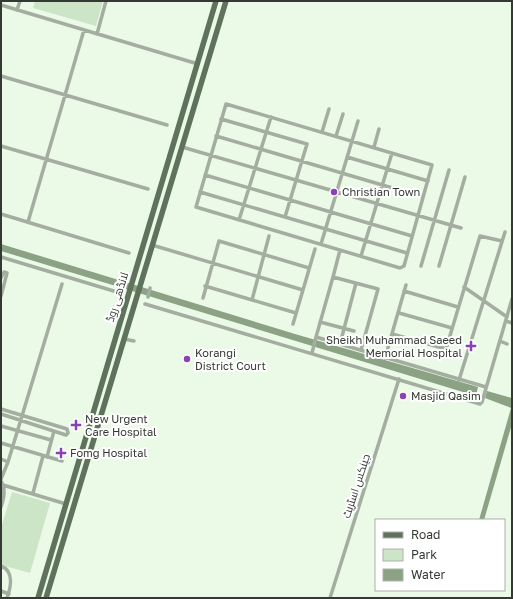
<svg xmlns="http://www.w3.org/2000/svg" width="513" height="599" font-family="'Golos Text',Cairo,sans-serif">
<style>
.green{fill:#cde5c7}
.water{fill:#8ba285}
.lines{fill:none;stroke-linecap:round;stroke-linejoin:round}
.street{stroke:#a3ada0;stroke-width:3.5}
.primary{stroke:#5f725b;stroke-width:5.5}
.poi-dot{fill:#8b41b3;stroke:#fff;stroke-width:1.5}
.labels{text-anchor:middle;stroke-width:4;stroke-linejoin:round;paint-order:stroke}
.poi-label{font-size:11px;fill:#343a33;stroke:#fff;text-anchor:start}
.street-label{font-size:11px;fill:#343a33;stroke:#fff}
</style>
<rect width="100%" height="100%" fill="#ebf9e7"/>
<path class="green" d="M35,1H103L96,26L33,8Z
M12,492L50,503L30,573L1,565V528Z"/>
<path class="water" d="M1,244L295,334L478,387L476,396L1,251Z
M487,391L512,398V424L484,520H479L511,408L485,398Z"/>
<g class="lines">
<path class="street" d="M1,5L198,64
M17,10L20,1
M97,34L106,1
M1,76L167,125
M226,104L432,165L404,266L400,268L196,207Z
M221,119L307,144L285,217
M322,132L329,109
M216,136L423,197
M336,136L343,114
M1,146L148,189
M182,147L461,228
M374,147L379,129
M347,157L428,181
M205,175L412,236
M200,192L407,253
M1,214L129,253
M239,220L271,117
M28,222L84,30
M321,244L358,121
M152,245L303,290
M340,250L333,277L378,289L361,350
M361,256L392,153
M1,257L117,292
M421,266L449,170
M439,266L465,177
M333,277L316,337L486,387
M1,278L4,272L7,273L1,296
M205,286L296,313
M464,287L507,317
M118,288L121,279
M404,291L458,307
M148,297L150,288
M203,298L219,241L309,268
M252,300L269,236
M145,304L480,404L482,402L512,299
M399,313L452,328
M506,321L512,323
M320,322L354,331
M293,324L315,249
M392,334L446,349L480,236L502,241
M124,339L134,341
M500,341L507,344
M340,344L356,283
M312,353L316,337
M385,358L406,285
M459,380L505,232
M1,409L67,429L68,433L66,435L1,414
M1,426L51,440
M1,443L62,461
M47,457L54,431
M1,459L8,462
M1,479L8,462L62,284
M1,481C6,489 4,498 1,507
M3,485L66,504
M33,493L43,456
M1,566C14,571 11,587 7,598
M1,591L9,594
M330,598L399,379"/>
<path class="primary" d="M38,598L216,1
M46,598L226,1"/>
</g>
<g class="poi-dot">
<circle cx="334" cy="192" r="4"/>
<path d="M469 340h4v4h4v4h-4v4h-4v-4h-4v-4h4z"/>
<circle cx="187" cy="359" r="4"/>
<circle cx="403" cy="396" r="4"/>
<path d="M74 419h4v4h4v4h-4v4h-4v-4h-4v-4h4z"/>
<path d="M59 447h4v4h4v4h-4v4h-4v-4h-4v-4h4z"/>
</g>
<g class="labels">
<g class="poi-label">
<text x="342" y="196">Christian Town</text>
<text x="462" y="344" text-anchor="end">Sheikh Muhammad Saeed<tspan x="462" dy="13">Memorial Hospital</tspan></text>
<text x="195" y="357">Korangi<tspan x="195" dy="13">District Court</tspan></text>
<text x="411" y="400">Masjid Qasim</text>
<text x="85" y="423">New Urgent<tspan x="85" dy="13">Care Hospital</tspan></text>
<text x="70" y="457">Fomg Hospital</text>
</g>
<g class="street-label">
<text transform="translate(117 297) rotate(-73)" y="4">لانڈھی روڈ</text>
<text transform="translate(356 486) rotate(-72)" y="4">جینکس اسٹریٹ</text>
</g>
</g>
<rect width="513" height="599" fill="none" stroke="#343a33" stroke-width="4"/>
<rect x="375" y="519" width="130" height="72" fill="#ffffff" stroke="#aeb0ad"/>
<rect x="383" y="532" width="20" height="6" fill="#5f725b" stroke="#aeb0ad"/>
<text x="411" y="539" font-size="12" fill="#343a33">Road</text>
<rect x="383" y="549" width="20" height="12" fill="#cde5c7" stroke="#aeb0ad"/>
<text x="411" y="559" font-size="12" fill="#343a33">Park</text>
<rect x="383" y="569" width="20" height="12" fill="#8ba285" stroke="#aeb0ad"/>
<text x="411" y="579" font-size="12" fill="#343a33">Water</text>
</svg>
